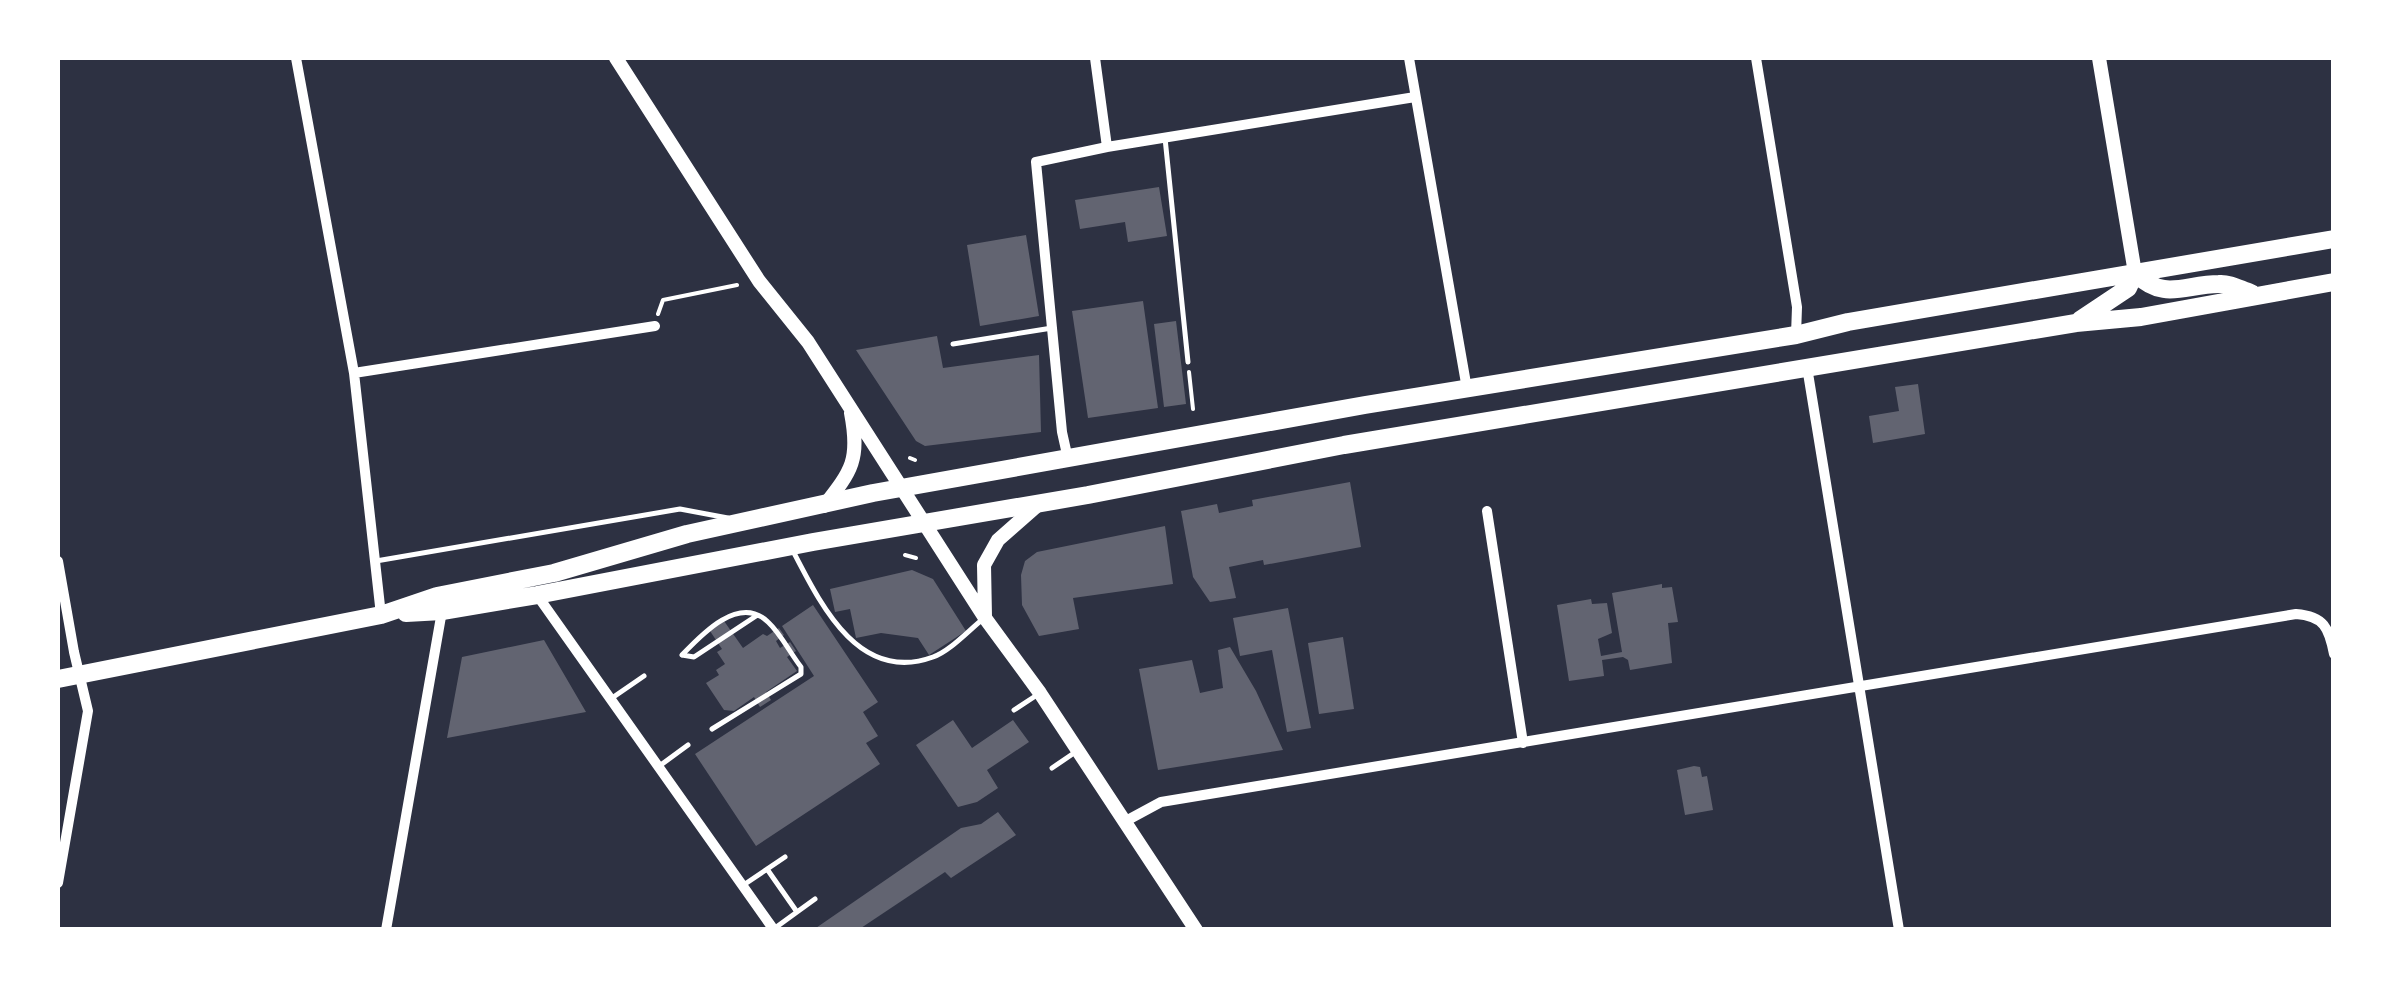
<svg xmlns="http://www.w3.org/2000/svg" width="2391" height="987" font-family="'PT Sans Narrow',sans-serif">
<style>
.building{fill:#626471}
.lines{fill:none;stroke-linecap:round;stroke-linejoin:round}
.path{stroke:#fff;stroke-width:4}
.service{stroke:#fff;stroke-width:5}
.minor{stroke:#fff;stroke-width:10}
.tertiary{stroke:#fff;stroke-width:14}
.trunk{stroke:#fff;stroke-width:18}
</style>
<rect width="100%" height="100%" fill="#2d3142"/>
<path class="building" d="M1159,187L1167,236L1128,242L1125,222L1080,229L1075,200Z
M1026,235L1039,316L980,326L967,245Z
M1143,301L1158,408L1088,418L1072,311Z
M1176,321L1186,404L1164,407L1154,324Z
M937,336L943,368L1039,355L1041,432L925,446L916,441L856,350Z
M1918,384L1925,434L1873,443L1869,416L1899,411L1895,387Z
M1350,482L1361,547L1264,565L1263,560L1229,567L1236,598L1210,602L1193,577L1181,511L1217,504L1219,513L1253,506L1252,500Z
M1165,526L1173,584L1073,598L1079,629L1039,636L1022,605L1021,575L1025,561L1037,552Z
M912,570L933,579L966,631L929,655L918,638L881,633L856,638L850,609L835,612L830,589Z
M1662,584V588L1672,587L1678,622L1668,623L1672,663L1630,670L1628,660L1623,657L1602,660L1604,676L1569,681L1557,605L1591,599L1592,604L1607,603L1612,633L1598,639L1601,656L1622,652L1612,593Z
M813,605L878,702L863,712L878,736L866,743L880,764L756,846L695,754L814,676L782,626Z
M1288,608L1311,728L1287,732L1272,650L1240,656L1233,618Z
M724,621L743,648L763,634L767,636L779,628L784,635L776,641L780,648L790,642L796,651L787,657L797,671L766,692L771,700L760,707L754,697L734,711L724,710L706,683L719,675L716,670L725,664L717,652L722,649L710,631Z
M1343,637L1354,709L1319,714L1308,643Z
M544,640L586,712L447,738L462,657Z
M1230,647L1256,691L1283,750L1158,770L1139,669L1192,660L1200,693L1223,688L1218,650Z
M953,720L972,748L1013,720L1029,742L987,770L998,788L977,802L958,807L916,745Z
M1694,766L1700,767L1702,777L1707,776L1713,810L1685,815L1677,770Z
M998,812L1016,835L951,878L945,872L858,930H813L961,828L981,824Z"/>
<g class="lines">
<path class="path" d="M658,314L663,300L737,285
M1189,372L1193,409
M910,458L915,460
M905,555L916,558"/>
<path class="service" d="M1165,138L1188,362
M953,344L1052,328
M793,551C821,605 859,684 933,657C950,651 968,631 983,619
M376,561L680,509L728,518
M682,655C701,635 739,594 768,622C781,634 790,653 801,667V674L712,729
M682,655L694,657L756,616
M612,698L644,676
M1014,710L1037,695
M658,767L688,745
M1052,768L1074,753
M767,869L797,912L815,899
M745,884L785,857
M775,928L797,912"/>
<path class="minor" d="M296,58L354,373L381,615
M1095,58L1107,147
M1409,58L1467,389
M1756,58L1797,307L1796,335
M1807,367L1899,930
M354,373L655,326
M1068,459L1062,432L1036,162L1107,147L1415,97
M1487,511L1523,743
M58,561L74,652L88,711L58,883
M537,595L774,930
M1124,822L1161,802L2296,614C2324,616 2329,628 2334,654
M386,930L442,611"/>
<path class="tertiary" d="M616,58L759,281L808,342L985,618L1040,693L1196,930
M2099,58L2135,273
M824,506C852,470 860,460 851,413
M985,617L984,565L998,540L1039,504"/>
<path class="trunk" d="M2135,273C2165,302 2184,284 2219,284C2230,283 2241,290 2251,293
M2080,320L2128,288L2135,273
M406,613L442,611L537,595L813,542L1088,495L1344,445L2076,323L2141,317L2334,282
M58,679L381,615L437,596L554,573L687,534L873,493L1365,405L1796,335L1848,322L2334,239"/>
</g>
<rect width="2391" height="987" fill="none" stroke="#ffffff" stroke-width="120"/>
</svg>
